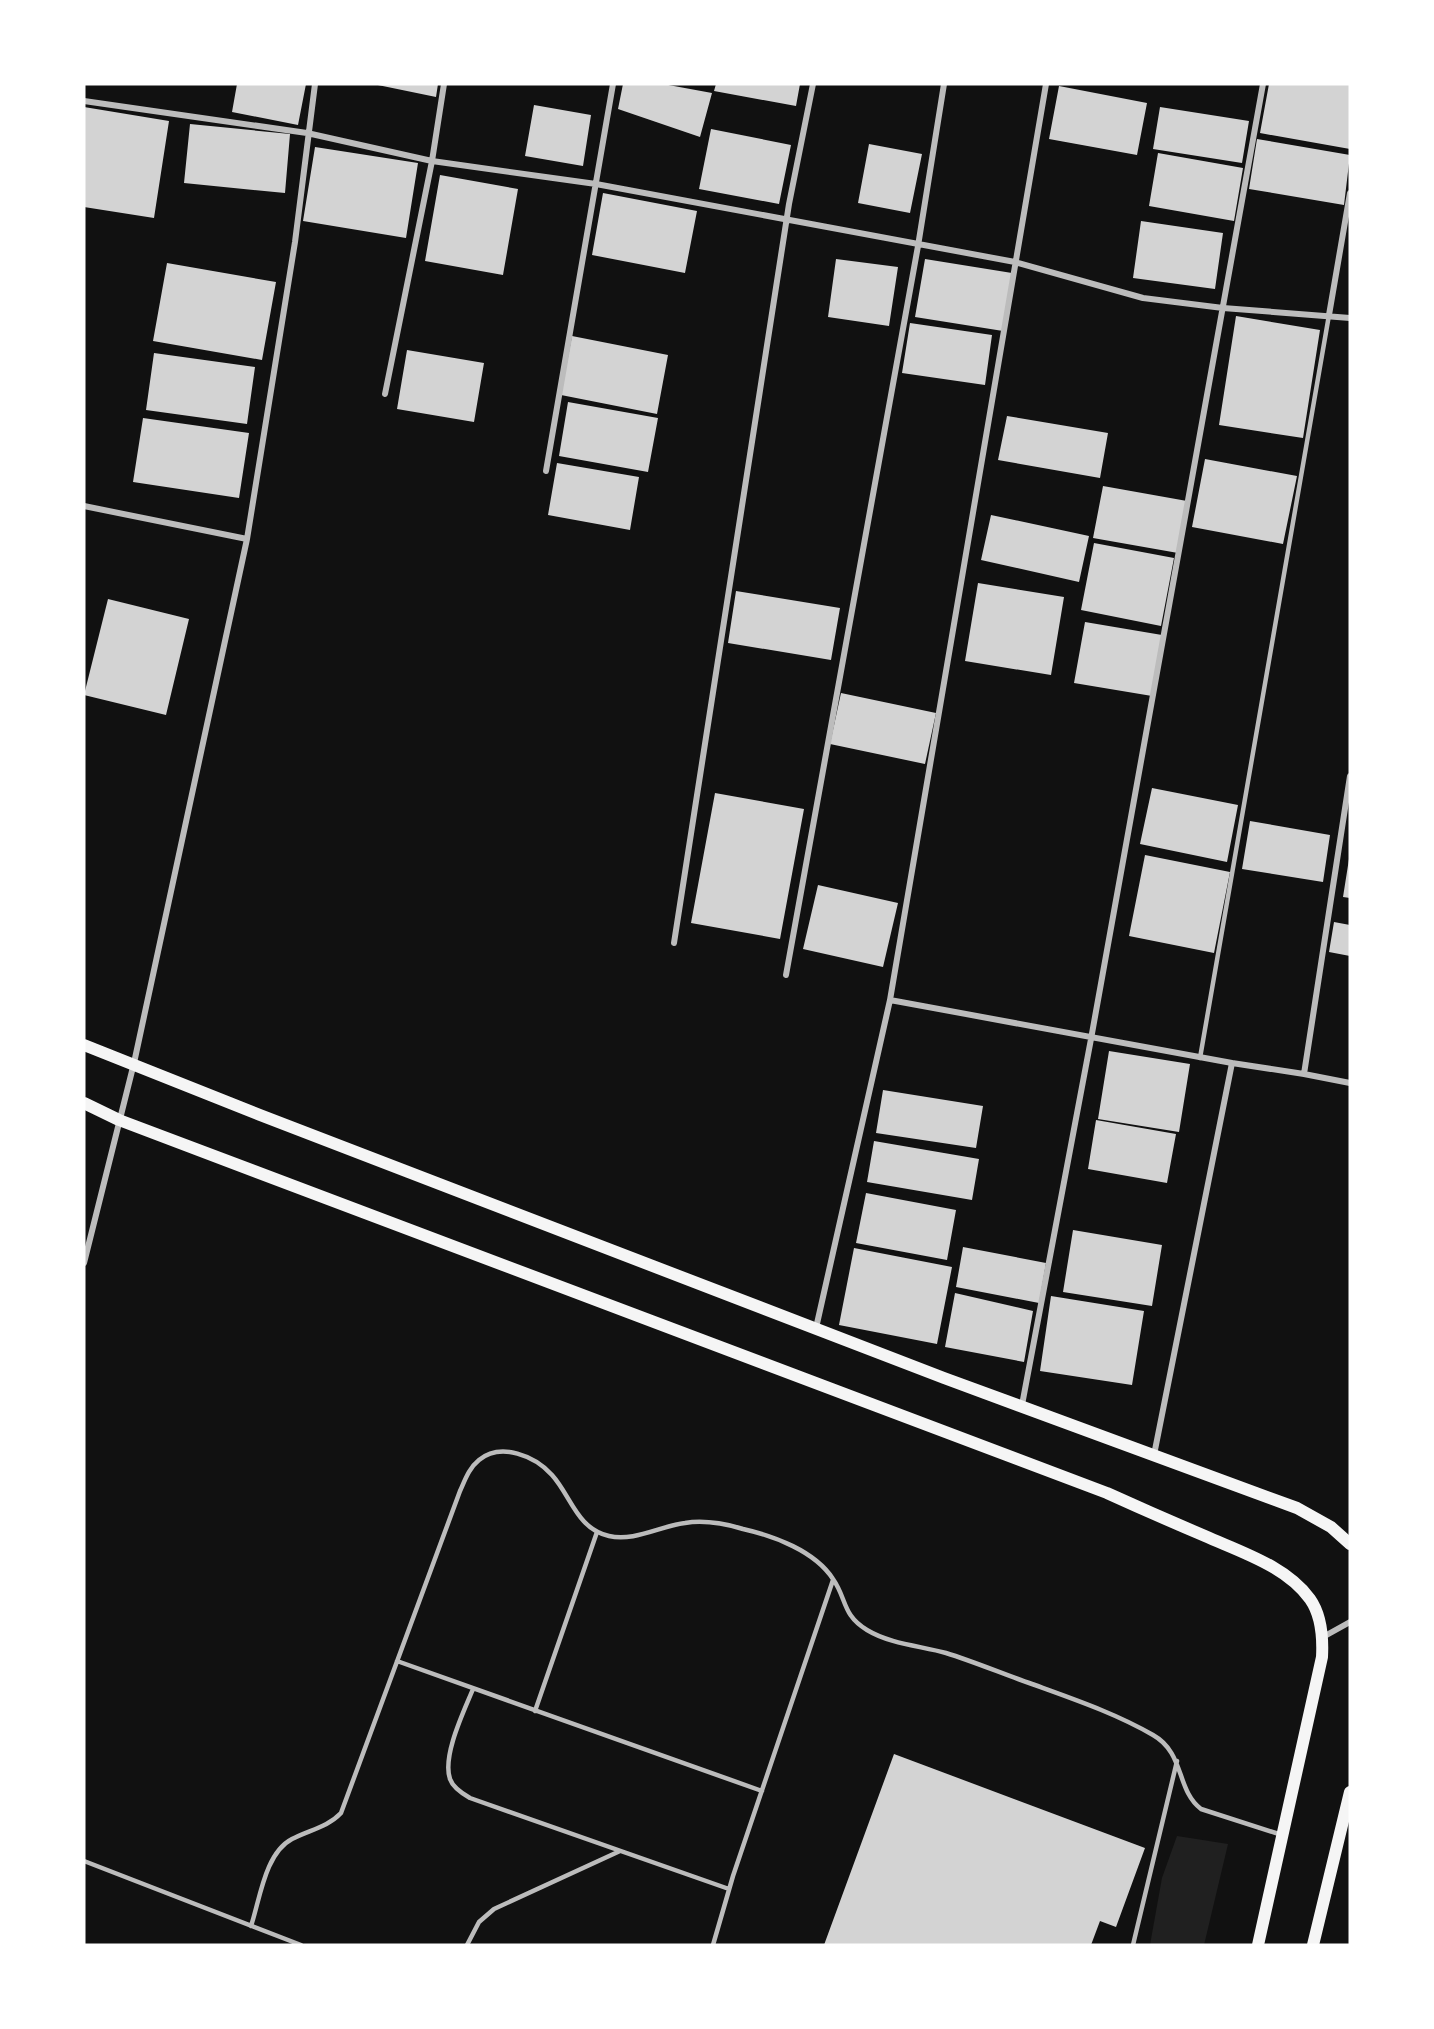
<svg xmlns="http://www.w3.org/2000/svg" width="1434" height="2029" font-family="'Fira Sans',sans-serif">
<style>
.green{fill:#202020}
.building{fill:#d3d3d3}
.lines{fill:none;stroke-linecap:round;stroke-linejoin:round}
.service{stroke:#bcbcbc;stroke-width:4.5}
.minor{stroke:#bcbcbc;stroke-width:6}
.secondary{stroke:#f5f5f5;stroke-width:12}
</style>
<rect width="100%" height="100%" fill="#111"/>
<path class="green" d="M1177,1836L1228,1844L1204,1945H1150L1162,1878Z"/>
<path class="building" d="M237,84H306L298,125L232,112Z
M373,84H438L436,97Z
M623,84H663L712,93L700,137L618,109Z
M716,84H800L796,106L714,91Z
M1269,84H1350V149L1260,133Z
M1059,86L1147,103L1137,155L1049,139Z
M534,105L591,115L583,166L525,156Z
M84,107L169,121L154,218L84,207Z
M1160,107L1249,121L1242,163L1153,149Z
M190,124L290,134L285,193L184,183Z
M711,129L791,145L779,204L699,189Z
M1257,139L1350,155L1344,205L1249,189Z
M869,144L922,154L910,213L858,203Z
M315,147L418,163L406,238L303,221Z
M1158,153L1243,168L1234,221L1149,206Z
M440,175L518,189L503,275L425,261Z
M603,193L697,211L685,273L592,255Z
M1141,221L1223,233L1215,289L1133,278Z
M836,259L898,267L889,326L828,317Z
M925,259L1012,273L1003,331L915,317Z
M167,263L276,282L262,360L153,341Z
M1236,316L1320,330L1303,438L1219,425Z
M910,323L992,335L985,385L902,373Z
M572,336L668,355L657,414L561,395Z
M407,350L484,363L474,422L397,409Z
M154,353L255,367L247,424L146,410Z
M568,402L658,418L648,472L559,456Z
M1007,416L1108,433L1100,478L998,460Z
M143,418L249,433L239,498L133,482Z
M1205,459L1297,476L1283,544L1192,527Z
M557,463L639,477L630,530L548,515Z
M1103,486L1187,501L1178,553L1093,538Z
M991,515L1089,536L1079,582L981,560Z
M1094,543L1174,558L1161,626L1081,610Z
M978,583L1064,597L1051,675L965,661Z
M736,591L840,608L831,660L728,643Z
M108,599L189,619L166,715L84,695Z
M1085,622L1162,635L1152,696L1074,683Z
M841,693L936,713L925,764L830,744Z
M1152,788L1238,805L1227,862L1140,844Z
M715,793L804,809L780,939L691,923Z
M1250,821L1330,835L1323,882L1242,869Z
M1145,855L1230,872L1214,953L1129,936Z
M1349,859H1350V898L1343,897Z
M818,885L898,903L883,967L803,949Z
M1334,922L1350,925V956L1329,952Z
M1109,1051L1190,1064L1179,1132L1098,1119Z
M883,1090L983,1106L976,1148L876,1133Z
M1096,1120L1176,1134L1167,1183L1088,1169Z
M874,1141L979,1159L972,1200L867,1182Z
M866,1193L956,1210L947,1260L856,1243Z
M1073,1230L1162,1245L1152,1306L1063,1292Z
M963,1247L1046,1263L1039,1303L956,1287Z
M854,1248L952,1267L937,1344L839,1325Z
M955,1293L1033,1311L1024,1362L945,1347Z
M1051,1296L1144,1311L1132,1385L1040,1371Z
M894,1754L1145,1848L1116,1927L1100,1921L1091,1945H824Z"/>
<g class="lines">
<path class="service" d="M1200,1058L1329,315
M397,1661L762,1791
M473,1689C464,1711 442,1756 450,1779C453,1788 463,1794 470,1798L729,1889
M535,1711L597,1532
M84,1861L301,1945
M251,1926C260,1899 265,1853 292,1839C309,1830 328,1827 341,1813L460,1491C465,1480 469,1468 479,1460C501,1442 535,1456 552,1475C571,1496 577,1529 609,1536C634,1542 660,1526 685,1523C703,1520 726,1524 743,1529C774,1536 815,1551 833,1579C847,1599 842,1615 867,1630C890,1644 921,1646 946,1653C975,1662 1003,1674 1032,1684C1073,1699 1115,1713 1153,1735C1185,1753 1176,1790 1201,1809L1282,1835
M467,1945L479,1922L494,1909L620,1851
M713,1945L733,1876L833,1580
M1133,1945L1177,1761"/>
<path class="minor" d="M84,101L307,133L432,161L596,184L1015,262L1143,298L1223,308L1350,318
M1329,315L1350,193
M385,394L432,161L444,84
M546,471L613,84
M84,506L247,539
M674,943L789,204L813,84
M786,975L918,246L944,84
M890,1000L1232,1063
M1304,1074L1350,1083
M84,1263L134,1063L247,539L295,242L315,84
M816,1328L890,1000L1046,84
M1022,1405L1091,1039L1263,84
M1154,1455L1232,1063L1304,1074L1350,776
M1323,1637L1350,1622"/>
<path class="secondary" d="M84,1045L260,1115L944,1378L1297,1508L1331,1527L1350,1544
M84,1103L119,1120L1107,1493C1140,1508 1172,1522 1205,1536C1241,1552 1286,1566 1310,1599C1322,1616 1323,1638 1322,1657L1258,1945
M1313,1945L1350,1792"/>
</g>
<rect width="1434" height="2029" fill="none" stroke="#ffffff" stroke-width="171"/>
</svg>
